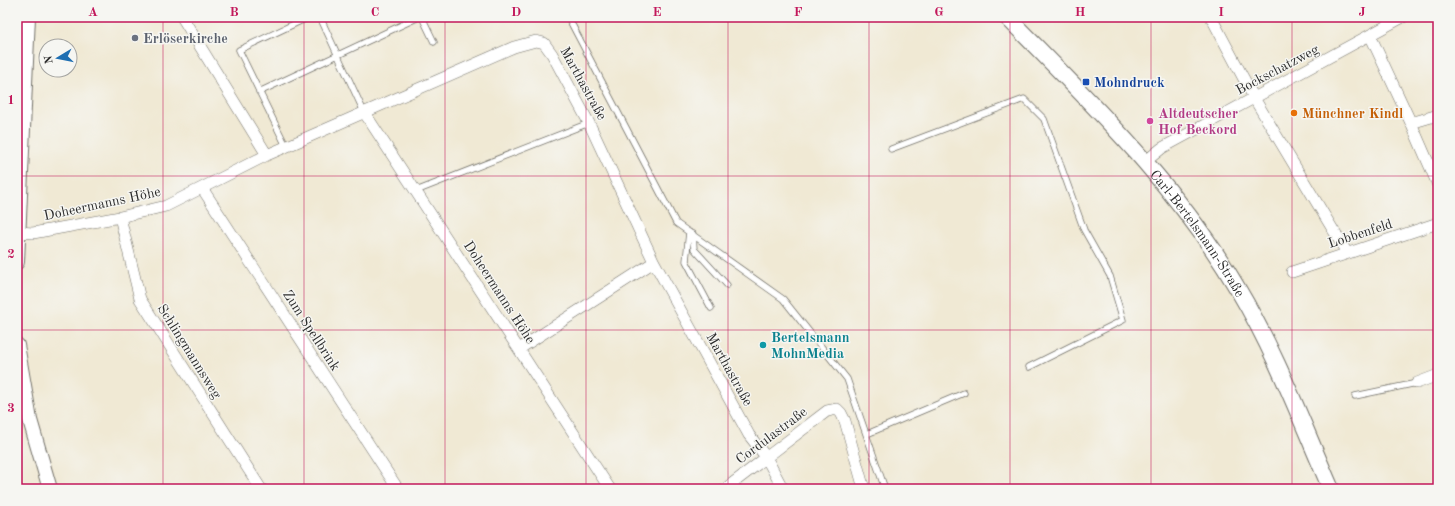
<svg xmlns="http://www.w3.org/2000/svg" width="1455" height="506" font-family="'Old Standard TT',serif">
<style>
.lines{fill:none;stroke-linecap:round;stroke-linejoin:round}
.service-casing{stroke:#706e66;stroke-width:7}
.minor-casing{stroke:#706e66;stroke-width:12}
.tertiary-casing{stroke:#706e66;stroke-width:16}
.secondary-casing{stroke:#706e66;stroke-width:18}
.service{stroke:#fff;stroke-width:5.5}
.minor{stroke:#fff;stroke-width:11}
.tertiary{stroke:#fff;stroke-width:14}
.secondary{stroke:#fff;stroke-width:16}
.grid{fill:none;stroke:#c2185b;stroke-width:1;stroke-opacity:0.55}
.worship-dot{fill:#6b7280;stroke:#f6f6f2;stroke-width:1.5}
.transit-dot{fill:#1a4fb4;stroke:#f6f6f2;stroke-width:1.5}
.food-dot{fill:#e8710a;stroke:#f6f6f2;stroke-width:1.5}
.hotel-dot{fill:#d1479c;stroke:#f6f6f2;stroke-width:1.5}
.culture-dot{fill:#0f9aa8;stroke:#f6f6f2;stroke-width:1.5}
.labels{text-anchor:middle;stroke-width:3;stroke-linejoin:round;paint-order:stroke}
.worship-label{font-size:14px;font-weight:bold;fill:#5b616d;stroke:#f6f6f2;text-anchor:start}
.street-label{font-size:14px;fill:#2b2b2b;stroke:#f6f6f2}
.transit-label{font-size:14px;font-weight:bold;fill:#164399;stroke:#f6f6f2;text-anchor:start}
.hotel-label{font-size:14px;font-weight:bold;fill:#b23c85;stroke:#f6f6f2;text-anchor:start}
.food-label{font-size:14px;font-weight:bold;fill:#c56008;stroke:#f6f6f2;text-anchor:start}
.culture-label{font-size:14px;font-weight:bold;fill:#0d838f;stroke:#f6f6f2;text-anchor:start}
.neatline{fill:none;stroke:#c2185b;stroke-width:1.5}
.grid-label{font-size:13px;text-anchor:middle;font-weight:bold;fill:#c2185b}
</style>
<rect width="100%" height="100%" fill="#f6f6f2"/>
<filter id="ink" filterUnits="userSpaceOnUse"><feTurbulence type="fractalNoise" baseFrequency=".025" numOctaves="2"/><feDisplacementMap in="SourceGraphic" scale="8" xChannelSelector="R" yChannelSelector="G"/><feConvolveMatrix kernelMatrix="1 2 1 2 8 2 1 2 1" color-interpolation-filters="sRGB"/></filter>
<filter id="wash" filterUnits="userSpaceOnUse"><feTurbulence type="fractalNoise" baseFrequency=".012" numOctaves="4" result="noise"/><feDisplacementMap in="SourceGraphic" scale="16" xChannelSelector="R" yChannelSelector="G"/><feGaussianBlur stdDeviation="0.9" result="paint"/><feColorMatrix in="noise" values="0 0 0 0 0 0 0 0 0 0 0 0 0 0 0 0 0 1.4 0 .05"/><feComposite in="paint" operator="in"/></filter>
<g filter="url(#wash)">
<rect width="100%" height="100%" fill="#f0e9d4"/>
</g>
<g filter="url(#ink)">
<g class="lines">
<defs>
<path id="service" d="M320,17L364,112
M422,17L434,42
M568,17L676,223L783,299L847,379L885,489
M259,92L419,17
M286,146L239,50L309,17
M891,149L1024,99L1044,119L1084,230L1110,276L1123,320L1029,367
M416,191L589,123
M689,232L686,261L711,308
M693,234L694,249L727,285
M1355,396L1417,383
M867,434L964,393"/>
<path id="minor" d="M182,17L267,155
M1211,17L1254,98L1347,253
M1370,35L1411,123L1438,185
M364,112L610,489
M1411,123L1438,115
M1146,161L1162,148L1403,17
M202,188L398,489
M120,217L140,299L261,489
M19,232L33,233L120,217L166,206L267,155L514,47L536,41L544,43L552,54L589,123L654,262L749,435L766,457L783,489
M1292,272L1438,223
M519,349L654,262
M1417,383L1438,375
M725,489L827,411L837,409L841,413L845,421L864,489"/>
<path id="tertiary" d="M17,262L28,17
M17,345L30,420L50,489"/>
<g id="secondary">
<path id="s1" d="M1007,17C1091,103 1179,187 1239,291C1276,353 1302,423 1331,489"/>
</g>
</defs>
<use href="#service" class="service-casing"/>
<use href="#minor" class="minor-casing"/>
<use href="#tertiary" class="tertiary-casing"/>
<use href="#secondary" class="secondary-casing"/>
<use href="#service" class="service"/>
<use href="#minor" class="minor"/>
<use href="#tertiary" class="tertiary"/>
<use href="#secondary" class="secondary"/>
</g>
</g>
<path class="grid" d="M163,17V489M304,17V489M445,17V489M586,17V489M728,17V489M869,17V489M1010,17V489M1151,17V489M1292,17V489M17,176H1438M17,330H1438"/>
<circle class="worship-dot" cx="135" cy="38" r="4"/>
<rect class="transit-dot" x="1082" y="78" width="8" height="8" rx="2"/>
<circle class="food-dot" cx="1294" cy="113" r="4"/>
<circle class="hotel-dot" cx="1150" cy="121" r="4"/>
<circle class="culture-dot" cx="763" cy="345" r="4"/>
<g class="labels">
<g class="worship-label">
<text x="143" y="43">Erlöserkirche</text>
</g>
<g class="street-label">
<text transform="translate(1277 69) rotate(-28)" y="5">Bockschatzweg</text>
<text transform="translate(584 83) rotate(61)" y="5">Marthastraße</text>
<text transform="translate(102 203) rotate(-12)" y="5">Doheermanns Höhe</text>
<text transform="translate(1360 233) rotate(-18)" y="5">Lobbenfeld</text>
<text dy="5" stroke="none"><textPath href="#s1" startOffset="289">Carl-Bertelsmann-Straße</textPath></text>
<text transform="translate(500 292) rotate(57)" y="5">Doheermanns Höhe</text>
<text transform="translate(312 330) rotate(57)" y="5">Zum Spellbrink</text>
<text transform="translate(190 351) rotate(58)" y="5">Schlingmannsweg</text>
<text transform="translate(730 369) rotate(61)" y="5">Marthastraße</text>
<text transform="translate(771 435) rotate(-37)" y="5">Cordulastraße</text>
</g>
<g class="transit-label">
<text x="1094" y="87">Mohndruck</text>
</g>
<g class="hotel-label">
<text x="1158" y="118">Altdeutscher<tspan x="1158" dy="16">Hof Beckord</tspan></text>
</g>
<g class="food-label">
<text x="1302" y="118">Münchner Kindl</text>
</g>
<g class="culture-label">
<text x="771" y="342">Bertelsmann<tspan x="771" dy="16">MohnMedia</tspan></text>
</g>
</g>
<rect width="1455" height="506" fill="none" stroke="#f6f6f2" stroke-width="44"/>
<g transform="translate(58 58) rotate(260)"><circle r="19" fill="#f6f6f2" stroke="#a5a5a2"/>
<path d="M0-3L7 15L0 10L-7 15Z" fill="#1f6fb2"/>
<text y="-6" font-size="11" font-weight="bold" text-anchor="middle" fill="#2b2b2b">N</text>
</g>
<rect x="22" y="22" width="1411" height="462" class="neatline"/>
<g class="grid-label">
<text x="93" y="16">A</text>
<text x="234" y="16">B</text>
<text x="375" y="16">C</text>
<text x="516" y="16">D</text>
<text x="657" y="16">E</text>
<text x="798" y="16">F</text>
<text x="939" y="16">G</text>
<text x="1080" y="16">H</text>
<text x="1221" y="16">I</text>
<text x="1362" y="16">J</text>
<text x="11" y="104">1</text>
<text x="11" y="258">2</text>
<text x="11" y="412">3</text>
</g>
</svg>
